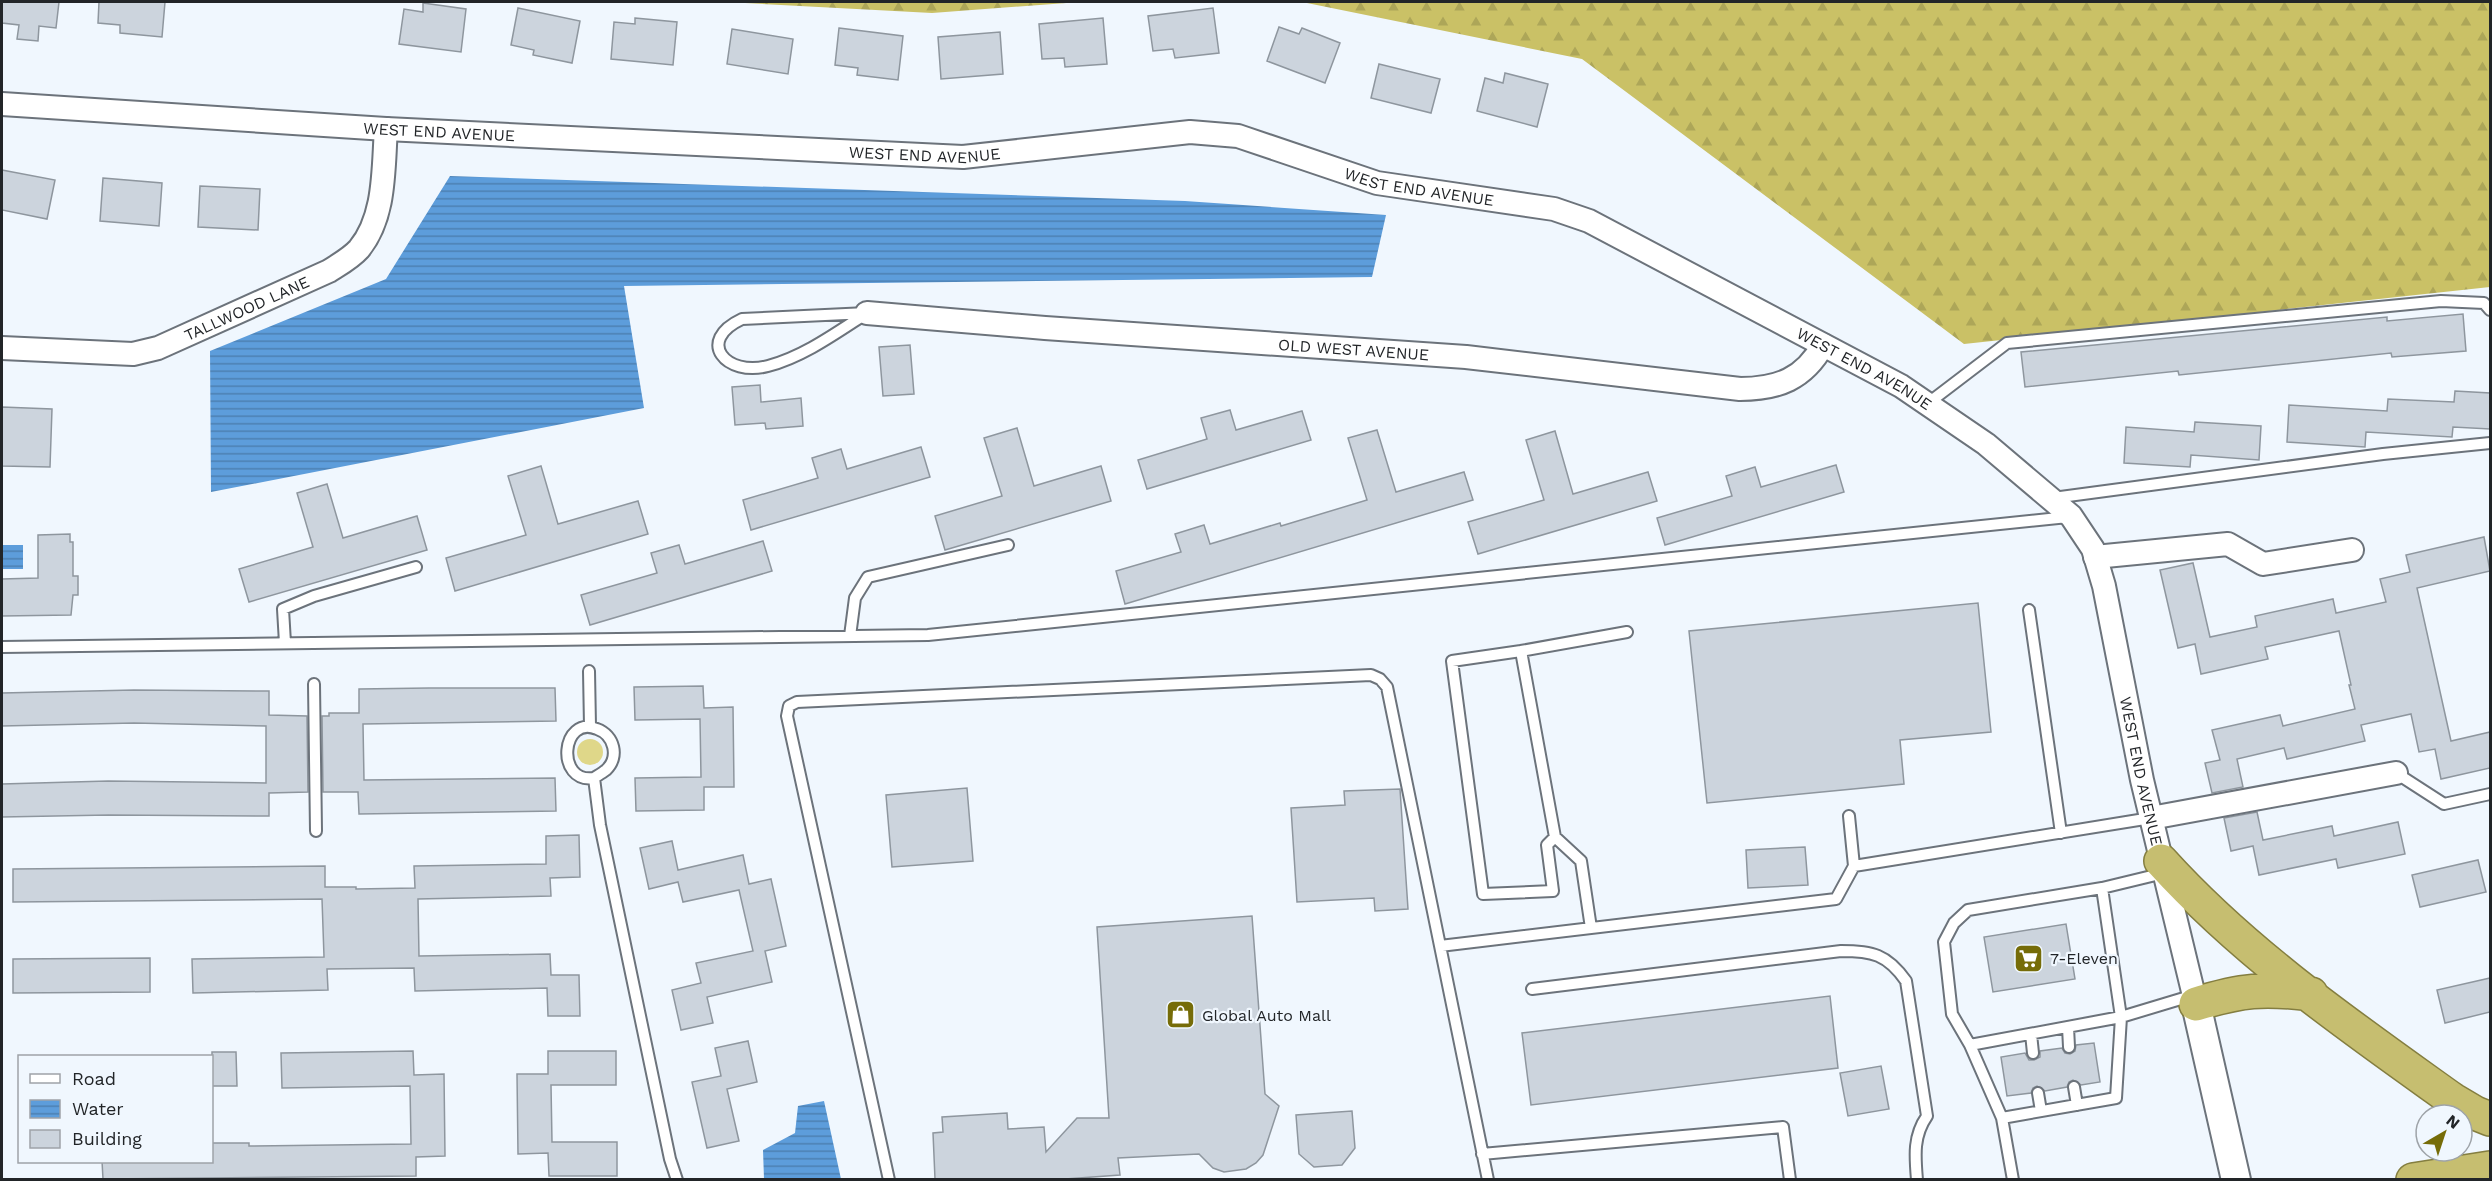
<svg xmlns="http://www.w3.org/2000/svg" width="2492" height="1181" font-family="'Work Sans',sans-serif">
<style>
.grass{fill:#dfd789}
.forest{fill:url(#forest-firs)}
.water{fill:url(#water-rules)}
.building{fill:#ccd4dd;stroke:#8e969e;stroke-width:1.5}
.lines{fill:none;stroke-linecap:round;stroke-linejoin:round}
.service-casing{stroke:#6c737b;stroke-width:14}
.minor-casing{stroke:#6c737b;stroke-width:26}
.tertiary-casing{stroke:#6c737b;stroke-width:32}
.trunk-casing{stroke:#847e40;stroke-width:36}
.service{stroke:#fff;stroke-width:10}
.minor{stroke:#fff;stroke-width:22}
.tertiary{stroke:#fff;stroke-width:28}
.trunk{stroke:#c6be70;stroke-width:33}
.labels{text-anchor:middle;stroke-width:4.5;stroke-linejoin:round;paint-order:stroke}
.street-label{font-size:16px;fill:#222528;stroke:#f0f7fe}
.poi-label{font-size:16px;fill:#222528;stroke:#f0f7fe;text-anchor:start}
</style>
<defs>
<pattern id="forest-firs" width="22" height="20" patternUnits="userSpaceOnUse" patternTransform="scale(1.5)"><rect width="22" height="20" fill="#cac166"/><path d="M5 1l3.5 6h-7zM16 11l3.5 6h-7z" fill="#ada658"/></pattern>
<pattern id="water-rules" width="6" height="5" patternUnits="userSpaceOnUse" patternTransform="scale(1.5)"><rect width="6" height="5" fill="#5d9ddb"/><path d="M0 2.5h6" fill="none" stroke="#4c80b2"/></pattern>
</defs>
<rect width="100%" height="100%" fill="#f0f7fe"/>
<path class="grass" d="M577 752a13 13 0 1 1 26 0a13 13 0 1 1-26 0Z"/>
<path class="forest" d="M726,2H1080L932,13Z
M1302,2H2490V287L1964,344L1582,59Z"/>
<path class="water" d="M450,176L1185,201L1386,215L1372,277L624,286L644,408L211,492L210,351L386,279Z
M2,545H23V569H2Z
M824,1101L841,1179H764L763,1150L795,1133L798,1106Z"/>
<path class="building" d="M2,2H59L56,28L39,26L38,41L17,39L19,25L2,23Z
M99,2H165L162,37L120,33V25L98,23Z
M423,3L466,9L461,52L399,44L404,9L423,12Z
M518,8L580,21L572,63L533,55L534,50L511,45Z
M1213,8L1219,53L1175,58L1173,49L1153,51L1148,16Z
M635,18L677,22L673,65L611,59L614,22L635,24Z
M1103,18L1107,64L1065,67L1064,58L1042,59L1039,24Z
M1279,27L1299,34L1302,28L1340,43L1325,83L1267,61Z
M839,28L903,36L898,80L857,75L858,68L835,65Z
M732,29L793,39L788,74L727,64Z
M1000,32L1003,74L941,79L938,37Z
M1379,64L1440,79L1431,113L1371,98Z
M1505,73L1548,84L1537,127L1477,111L1485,78L1503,83Z
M2,170L55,180L47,219L2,210Z
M103,178L162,183L159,226L100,221Z
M200,186L260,189L258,230L198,227Z
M2463,314L2466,351L2392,357L2391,353L2179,375L2178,371L2025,387L2021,352L2387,317V321Z
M910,345L914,394L883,396L879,347Z
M760,385L761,402L801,398L803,426L766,429L765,423L735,425L732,387Z
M2455,391L2490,393V429L2453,427L2452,437L2366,432L2365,447L2287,442L2289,405L2387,411L2388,399L2454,402Z
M2,407L52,409L50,467L2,466Z
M1230,410L1236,430L1302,411L1311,440L1147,489L1138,460L1207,439L1201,418Z
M2195,422L2261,426L2259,460L2191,455L2190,467L2124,463L2126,427L2194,432Z
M1017,428L1034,486L1101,466L1111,501L945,550L935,516L1002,496L984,438Z
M1377,430L1396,492L1464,472L1473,500L1125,604L1116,571L1181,552L1175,534L1204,525L1210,544L1280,523L1281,526L1367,500L1348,438Z
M1555,431L1573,494L1648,472L1657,501L1478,554L1468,522L1544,500L1526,440Z
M921,447L930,477L751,530L743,500L818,478L812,458L841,449L847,469Z
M1836,465L1844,492L1665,545L1657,518L1732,496L1726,476L1755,467L1761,487Z
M541,466L558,524L638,501L648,534L455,591L446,558L526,535L508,476Z
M327,484L343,538L417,516L427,550L249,602L239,569L313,547L297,493Z
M70,534V542H73V576H78V595H73L71,615L2,616V579L38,578V535Z
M2484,537L2490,571L2417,588L2451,741L2490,732V768L2441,779L2435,749L2419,752L2411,714L2361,725L2365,741L2287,759L2284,748L2237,759L2243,787L2212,793L2205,763L2220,760L2212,730L2280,715L2283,726L2355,709L2349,685H2351L2339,631L2265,647L2268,659L2201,674L2195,644L2178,648L2160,570L2193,563L2210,637L2257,627L2255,616L2333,599L2336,613L2386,602L2380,579L2410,572L2406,555Z
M763,541L772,571L590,625L581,595L657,573L651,553L679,545L685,564Z
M1978,603L1991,732L1900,740L1904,784L1707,803L1689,631Z
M703,686L704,708L733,707L734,787H704V810L636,811L635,778L701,777L700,719L635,720L634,687Z
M429,688H555L556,721L363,724L364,780L555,778L556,811L359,814L358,792H323L322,716H329V713H359V689Z
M134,690L269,691V715L307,716L308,792L269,793V816L109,815L2,817V784L108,781L266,783V726L134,723L2,726V693Z
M967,788L973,861L892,867L886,795Z
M1400,789L1408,909L1375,911L1374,898L1297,902L1291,808L1345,805L1344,791Z
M2257,812L2263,840L2332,826L2334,836L2398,822L2405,854L2338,868L2336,859L2259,875L2253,846L2231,851L2224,818Z
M579,835L580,877L550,878L551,896L418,899L419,956L550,954L551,975H579L580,1016H548L547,988L415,991L414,968L327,969L328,990L193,993L192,959L324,957L322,899L13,902V869L325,866V887H356V889L415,888L414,866L546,864V836Z
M672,841L678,870L743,855L749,884L771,879L786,946L765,951L772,982L707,997L713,1023L681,1030L672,990L701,983L696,963L753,951L739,890L683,902L678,882L649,889L640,848Z
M1805,847L1808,885L1748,888L1746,850Z
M2478,860L2486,892L2420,907L2412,875Z
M1252,916L1265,1094L1279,1106L1263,1155L1256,1163L1246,1169L1224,1172L1213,1168L1199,1154L1118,1158L1120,1175L1065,1179H935L933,1133L943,1132L942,1117L1007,1113L1008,1129L1044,1127L1046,1152L1077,1118H1109L1097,927Z
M2066,924L2075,979L1993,992L1984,937Z
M150,958V992L13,993V959Z
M2490,978V1012L2445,1023L2437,990Z
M1830,996L1838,1068L1531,1105L1522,1033Z
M748,1041L757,1082L727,1089L739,1141L707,1148L692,1082L721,1076L715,1048Z
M2094,1043L2100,1082L2081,1085L2073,1080L2069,1082L2067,1087L2045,1091L2037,1086L2033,1088L2031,1093L2007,1096L2001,1057L2025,1053L2029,1060H2034L2040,1057V1051L2062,1048L2065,1053L2070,1054L2075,1051L2076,1045Z
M413,1051L414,1075L444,1074L445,1156L416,1157V1176L103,1179L102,1161H212V1143H249V1146L411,1144L410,1086L282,1088L281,1053Z
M548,1051H616V1085H551L552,1142H617V1176H549L548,1153L518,1154L517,1074H548Z
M212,1052H236L237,1086H212Z
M1881,1066L1889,1109L1848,1116L1840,1073Z
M1352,1111L1355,1148L1342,1165L1314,1167L1299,1154L1296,1115Z"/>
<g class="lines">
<defs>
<path id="service" d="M867,313C836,333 803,357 768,366C726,377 695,341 742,319Z
M1927,404L2007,343L2441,301L2484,303L2490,310
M2053,498L2383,454L2490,443
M2029,610L2061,833
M850,636L855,598L868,577L1008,545
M285,643L283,609L314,596L416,567
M2,647L928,635L2068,517
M1521,651L1452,661L1483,894L1553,891L1547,845L1555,837
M589,671L590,726
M314,684L316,831
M2396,773L2444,804L2490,794
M594,778C555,784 561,714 597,729C614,735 620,757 606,770C602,773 597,776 594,778L600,825L670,1159L677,1180
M1849,816L1854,866L2151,818
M1591,928L1581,861L1555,837L1521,651L1627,632
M1440,946L1836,899L1854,866
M1532,989L1841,951C1872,951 1887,954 1906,981L1927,1116C1913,1136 1915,1156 1917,1180
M2068,1027L2069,1047
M2031,1034L2033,1053
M1970,1045L2121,1017L2194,995
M2074,1087L2077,1105
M2038,1093L2041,1111
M2002,1118L1970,1045L1952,1014L1944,942L1954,923L1968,910L2102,888
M1482,1154L1783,1127L1790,1180
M889,1180L787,716L789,706L797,702L1371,675L1380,679L1387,687L1488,1180
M2013,1180L2002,1118L2116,1098L2121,1017L2102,888L2164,873"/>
<g id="minor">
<path id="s1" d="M2,104L386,129L963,157L1190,132L1238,136L1377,183L1554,209L1589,221L1901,386L1986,444L2071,516L2093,549L2104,586L2142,780L2196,1004"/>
<path id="s2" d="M867,313L1045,328L1466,357L1740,389C1778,389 1804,379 1823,345"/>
<path id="s3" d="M2,348L133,354L158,348L329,271C340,264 351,258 359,249C386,216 383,168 386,129"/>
<path d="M2095,557L2228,544L2263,564L2352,550"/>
<path d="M2151,818L2396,773"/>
</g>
<path id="tertiary" d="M2196,1004L2236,1180"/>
<path id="trunk" d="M2161,861C2245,954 2351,1027 2453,1100L2475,1113L2490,1119
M2196,1004C2242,990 2263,988 2311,994
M2413,1180L2490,1168"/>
</defs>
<use href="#service" class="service-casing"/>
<use href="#minor" class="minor-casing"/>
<use href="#tertiary" class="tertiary-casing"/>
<use href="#trunk" class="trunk-casing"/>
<use href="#service" class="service"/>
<use href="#minor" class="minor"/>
<use href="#tertiary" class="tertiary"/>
<use href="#trunk" class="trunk"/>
</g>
<defs>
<symbol id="supermarket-square" viewBox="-11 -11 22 22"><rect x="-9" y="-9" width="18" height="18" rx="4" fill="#766c08" stroke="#f0f7fe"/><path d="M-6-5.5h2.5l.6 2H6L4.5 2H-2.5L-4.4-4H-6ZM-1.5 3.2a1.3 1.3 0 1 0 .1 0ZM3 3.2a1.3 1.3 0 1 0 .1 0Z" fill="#fff"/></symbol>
<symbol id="shop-square" viewBox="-11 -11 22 22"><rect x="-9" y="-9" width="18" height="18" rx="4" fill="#766c08" stroke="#f0f7fe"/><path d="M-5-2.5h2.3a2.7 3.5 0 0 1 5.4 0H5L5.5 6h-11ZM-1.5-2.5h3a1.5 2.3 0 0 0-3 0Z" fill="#fff"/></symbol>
</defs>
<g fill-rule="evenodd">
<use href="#supermarket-square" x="2012" y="942" width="33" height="33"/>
<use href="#shop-square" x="1164" y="998" width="33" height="33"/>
</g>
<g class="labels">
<g class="street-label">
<text dy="6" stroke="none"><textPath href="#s1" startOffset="438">WEST END AVENUE</textPath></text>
<text dy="6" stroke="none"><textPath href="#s1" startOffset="924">WEST END AVENUE</textPath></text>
<text dy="6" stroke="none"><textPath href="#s1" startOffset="1428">WEST END AVENUE</textPath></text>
<text dy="6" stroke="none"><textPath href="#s3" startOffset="254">TALLWOOD LANE</textPath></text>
<text dy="6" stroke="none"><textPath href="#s2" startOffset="488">OLD WEST AVENUE</textPath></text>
<text dy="6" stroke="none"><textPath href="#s1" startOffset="1914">WEST END AVENUE</textPath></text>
<text dy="6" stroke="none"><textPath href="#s1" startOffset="2436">WEST END AVENUE</textPath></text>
</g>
<g class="poi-label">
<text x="2050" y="964">7-Eleven</text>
<text x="1202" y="1021">Global Auto Mall</text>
</g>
</g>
<rect width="2492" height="1181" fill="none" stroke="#222528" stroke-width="6"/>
<rect x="18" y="1055" width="195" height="108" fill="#f0f7fe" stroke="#9ea3a8" stroke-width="1.5"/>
<rect x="30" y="1074" width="30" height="9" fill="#ffffff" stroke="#9ea3a8" stroke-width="1.5"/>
<text x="72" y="1085" font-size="18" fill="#222528">Road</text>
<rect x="30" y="1100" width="30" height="18" fill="url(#water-rules)" stroke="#9ea3a8" stroke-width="1.5"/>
<text x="72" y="1115" font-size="18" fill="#222528">Water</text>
<rect x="30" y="1130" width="30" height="18" fill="#ccd4dd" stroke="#9ea3a8" stroke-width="1.5"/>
<text x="72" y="1145" font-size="18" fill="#222528">Building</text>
<g transform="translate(2444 1133) rotate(39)"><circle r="28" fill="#f0f7fe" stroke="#9ea3a8" stroke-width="1.5"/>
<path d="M0-4.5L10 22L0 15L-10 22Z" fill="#766c08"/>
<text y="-9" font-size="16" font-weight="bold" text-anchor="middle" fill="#222528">N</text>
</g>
</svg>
